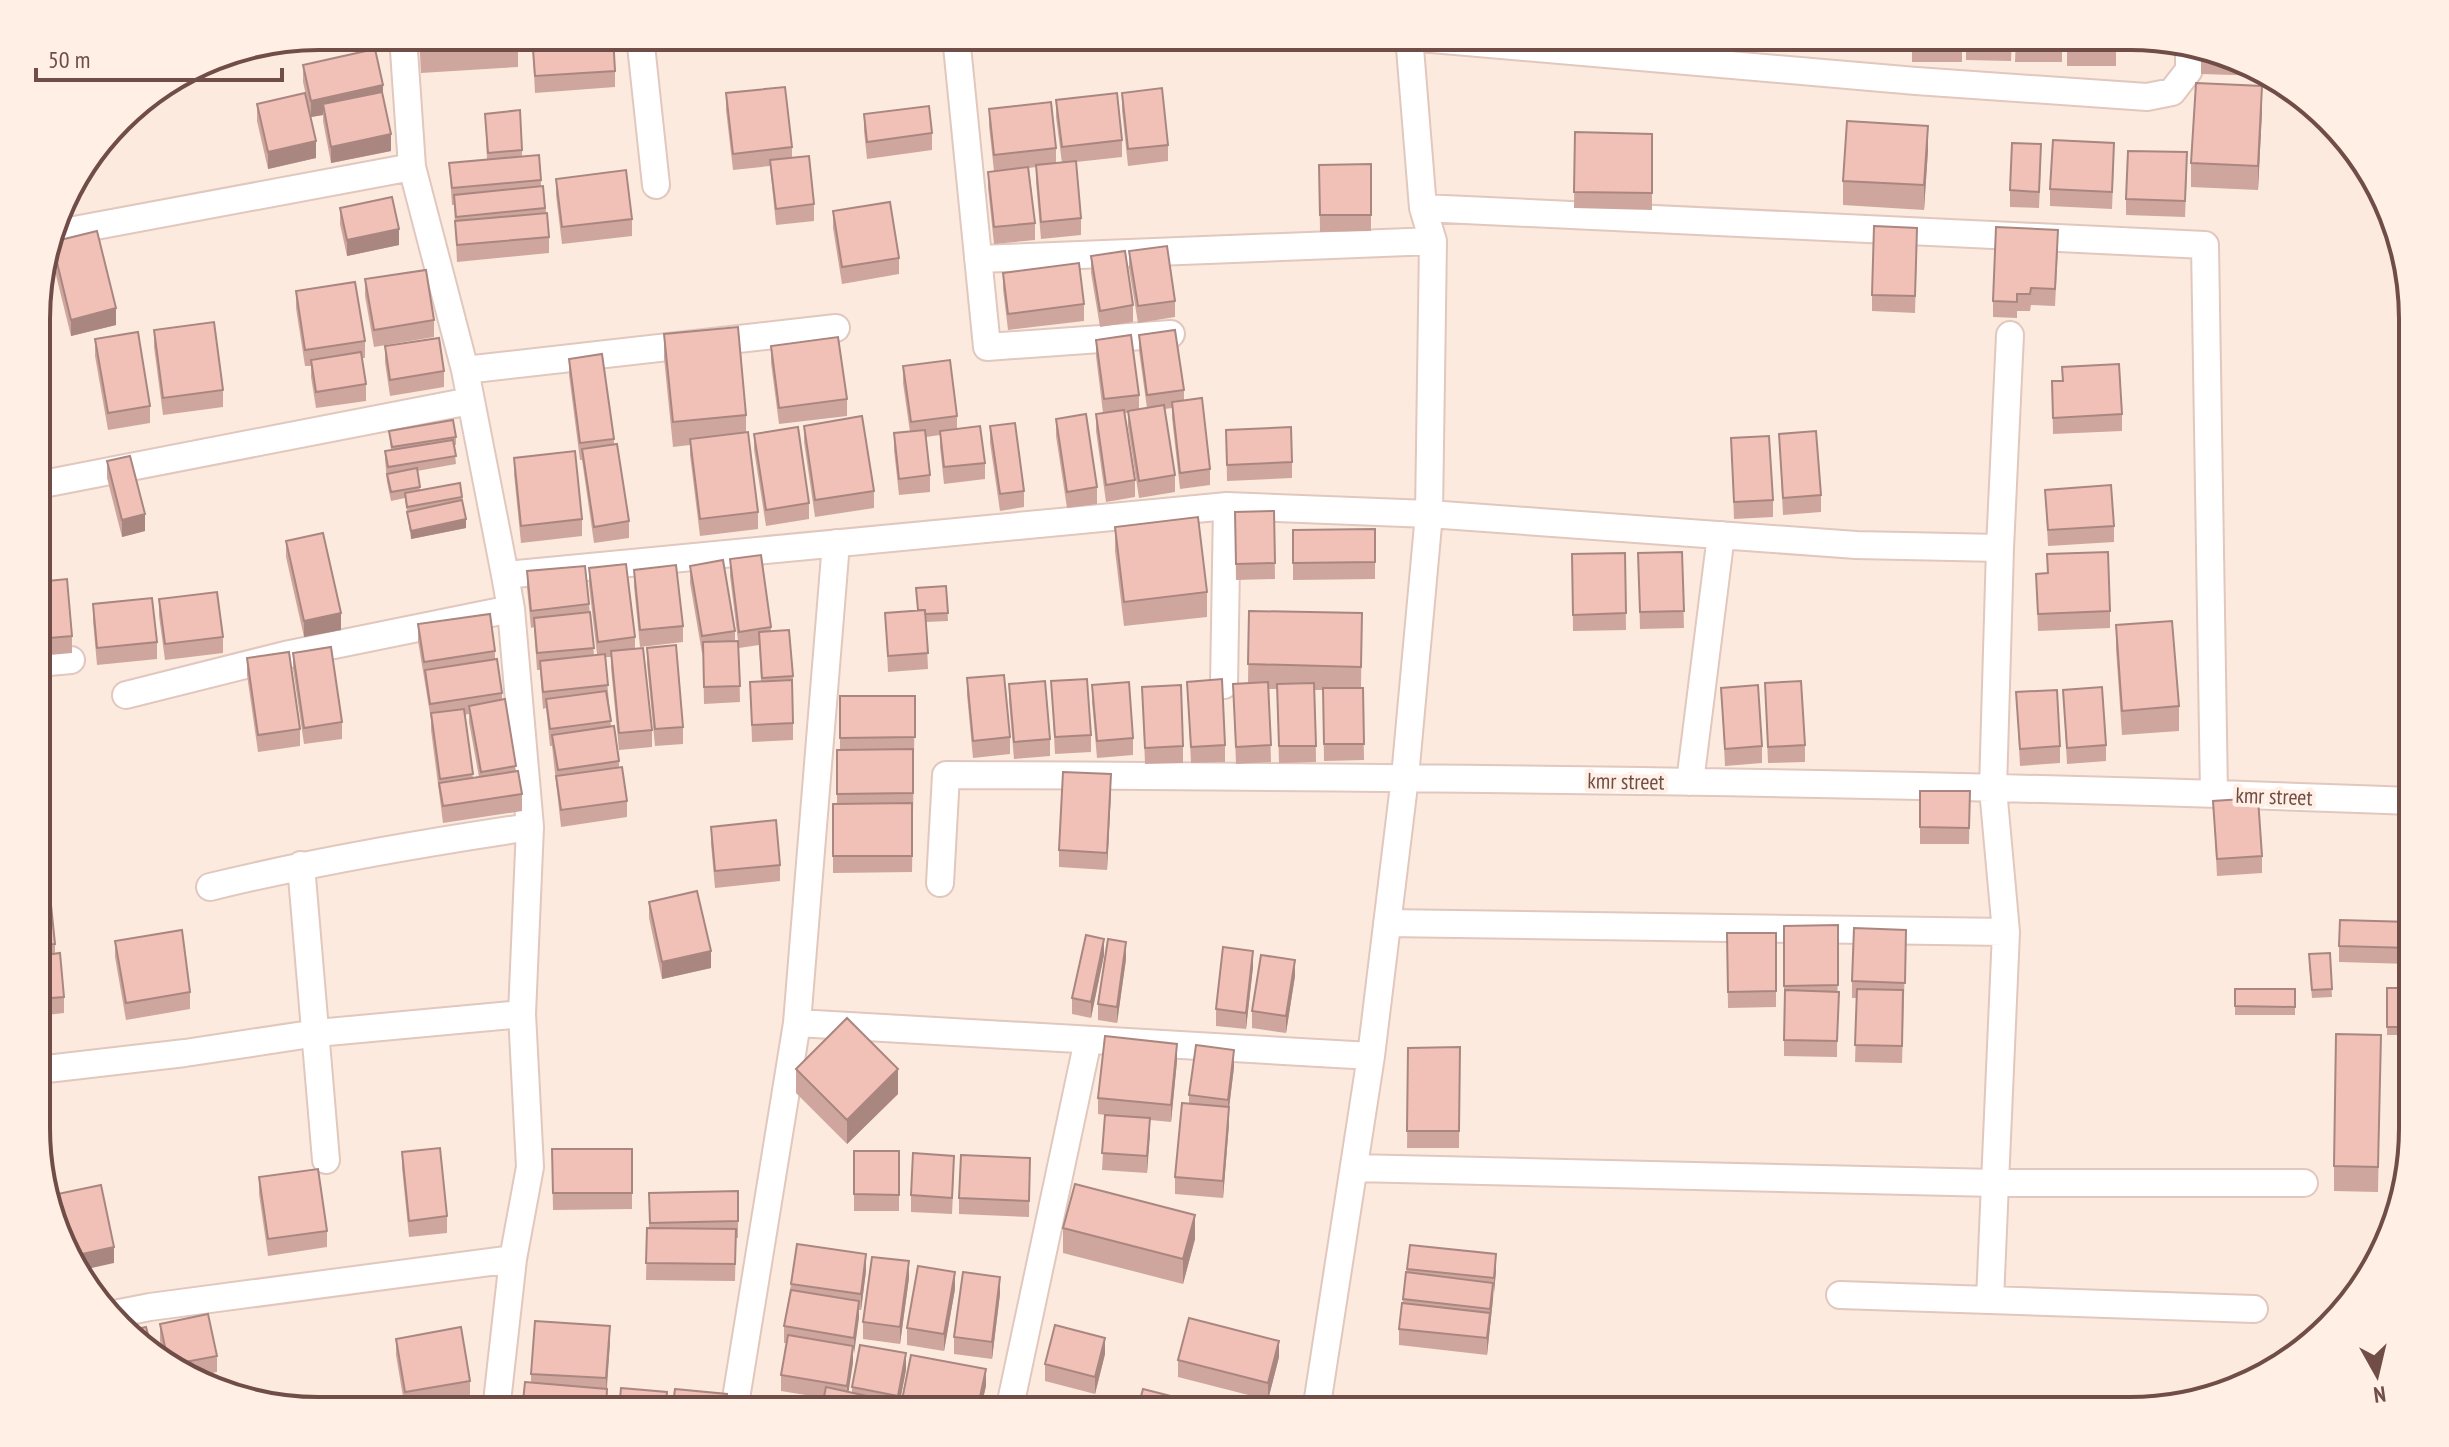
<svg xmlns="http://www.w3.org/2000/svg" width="2449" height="1447" font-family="'PT Sans Narrow',sans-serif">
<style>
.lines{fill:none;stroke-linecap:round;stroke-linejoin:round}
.street-casing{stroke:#e1c7be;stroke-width:30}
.street{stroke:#fff;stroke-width:26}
.wall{fill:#cfa69d;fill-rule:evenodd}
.shaded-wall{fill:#a98780}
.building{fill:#f1c1b7;stroke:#a98780;stroke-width:2}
.labels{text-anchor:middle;stroke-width:8;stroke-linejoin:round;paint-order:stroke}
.street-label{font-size:22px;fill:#714d47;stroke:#ffefe5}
.rim{fill:none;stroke:#714d47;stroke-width:4}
</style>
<rect width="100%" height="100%" fill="#fceadf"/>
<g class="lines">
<defs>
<path id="street" d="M640,36L656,185
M956,36L987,347L1171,334
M1409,37L1916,81L2147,97L2172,92L2189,70V52
M1423,208L2205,245L2214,794
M53,234L412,167
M978,259L1433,241
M465,370L836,328
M38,485L470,401
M505,575L1227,506L1429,514L1856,545L2000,548
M38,663L71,660
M1224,685L1227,506
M126,695L285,655L511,609
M1690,782L1721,535
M301,865L326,1160
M940,883L946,775C1435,777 1924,782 2412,801
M210,887C316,861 422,843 530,827L511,609L505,575L465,370L412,167L403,36
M1387,923L2006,932
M797,1023L1371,1056
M38,1070L185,1053L317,1033L522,1014
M1354,1168L1995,1183L2006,932L1993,789L2000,548L2010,335
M1840,1295L2254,1309
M1990,1300L1995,1183H2304
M114,1314L150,1307L513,1259
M496,1411L513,1259L530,1167L522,1014L530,827
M734,1411L797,1023L836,543
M1009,1411L1088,1040
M1316,1411L1371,1056L1405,777L1429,514L1433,241L1423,208L1409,36"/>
</defs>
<use href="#street" class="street-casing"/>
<use href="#street" class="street"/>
</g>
<path class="wall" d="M320,36H366L320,39Z
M419,36H518V67L421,73Z
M532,36L615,71V87L535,93Z
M659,36H712L660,42Z
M1912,36H1962V62H1912Z
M1966,36H2012L2011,61L1966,60Z
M2016,36H2062V62H2015Z
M2067,36H2116V66H2067Z
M2201,55L2265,72V76L2201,74Z
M303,65L383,95L391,151L331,163L323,121V115L311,117L303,82Z
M175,80V92H158V90Z
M726,93L792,147V158L814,204V221L776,225L770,166L733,170L726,110Z
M1122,93L1168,145V161L1128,166L1122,110Z
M1056,100L1122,140V157L1076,162L1081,218V235L1041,239L1036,182V167L1029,168L1035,223V240L994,244L988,188V172L994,171L989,126V109L1056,148V163H1062L1056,117Z
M257,104L316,158L268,169L257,121Z
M2262,111L2258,190L2191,187V163Z
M485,114L522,150V156L541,180V186H543L549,237V253L457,262L454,205H452L449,163L487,160Z
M864,114L932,133V150L867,159L864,131Z
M1575,132L1652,134V210L1574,208Z
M1928,150L1924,210L1843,205V181Z
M2114,160L2112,209L2050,206V189Z
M2041,161L2039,208L2010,207V190Z
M1371,164V231L1320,232L1319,165Z
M2187,169L2185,217L2126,215V199Z
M556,179L632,219V236L562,244L556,195Z
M340,208L399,245L347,256L340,224Z
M833,211L899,258V274L842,284L833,228Z
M52,242L116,325L71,336L52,259Z
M1917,245L1915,313L1872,311V295Z
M2058,247L2055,306L2031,305L2030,311H2017V318L1993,317V301Z
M1129,251L1175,301V317L1138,323L1129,268Z
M1091,256L1133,305V322L1100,327L1091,273Z
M1003,273L1084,304V321L1008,330L1003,289Z
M365,279L434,320V337L374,347L365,296Z
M296,291L365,341V358H362L366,384V401L316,408L311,377V366H305L296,308Z
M154,330L223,390V407L163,415L154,347Z
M664,334L746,415V432L758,512V529L700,536L690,455V445L673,447L664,358Z
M1139,335L1184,390V400L1210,469V485L1180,489L1172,418V408L1165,409L1175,475V492L1139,498L1128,427V413H1125L1135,480V497L1106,502L1096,431V414L1103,413L1096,356V340L1139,395V409L1147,408L1139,351Z
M95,339L150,406V423L108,430L95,356Z
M385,346L444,371V387L390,396L385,362Z
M771,346L847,399V416L779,424L771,363Z
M569,359L614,439V444L629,521V538L594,543L582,460H580L569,375Z
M903,366L957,416V429L985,463V479L944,484L940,447V435L926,437L930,475V492L899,495L894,450V433L910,432L903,383Z
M2062,367L2122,414V431L2053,434L2052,381H2062Z
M1056,419L1097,487V504L1067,508L1056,436Z
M804,426L874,491V508L815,517L804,442Z
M990,426L1024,491V507L1000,511L990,443Z
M1226,430L1292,462V478L1227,481Z
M389,431L456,437V445H454L456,464L417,471L420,490L462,497L466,528L411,539L405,498L391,501L387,482L385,459V451L391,450Z
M754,434L809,503V519L766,526L754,450Z
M1779,434L1821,495V512L1783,515Z
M1731,438L1773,500V517L1734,519Z
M514,458L582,519V536L521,543L514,474Z
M107,461L145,531L122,537L107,478Z
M38,478L50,555V572L38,573Z
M2045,490L2114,526V542L2048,546Z
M1274,511L1275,579L1236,580L1235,512Z
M1115,527L1207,592V617L1124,626L1115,551Z
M1375,529V579L1293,580V530Z
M286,541L341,630L304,637L286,557Z
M1682,552L1684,628L1640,629L1638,553Z
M1625,553L1626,630L1573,631L1572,554Z
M2047,554L2110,611V628L2038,631L2036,574L2047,573Z
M730,559L771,627V631L793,676V740L752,742L750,682L761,681L759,645L739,648L740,702L704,704L703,653H702L690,583V566L735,631V641H738L730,576Z
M589,568L635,637V649L652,730V747L619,750L611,668V657H605L611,726L619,761V767L627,801V817L561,827L552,746H550L546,708L543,709L540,670H537L534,627L531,628L527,588V571L589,604L594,655L597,654L589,585Z
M634,570L683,626V642L640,647L634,586Z
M38,582L72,636V653L38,656Z
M946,586L948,621L926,622L928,669L888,672L885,613L917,610Z
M159,599L223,637V653L165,660L159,616Z
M93,604L157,642V659L97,665L93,621Z
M1249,611L1362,613L1361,688H1363L1364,760L1324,761L1323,690H1315L1316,762L1279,763L1277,689H1269L1271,762L1236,764L1233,684L1248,683Z
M418,624L495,651V659L502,693V700L516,771L522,794V811L443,823L431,730V720L418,641ZM469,714V722L479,777L473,778L464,715Z
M2116,625L2179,706V731L2122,735L2116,649Z
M647,648L683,727V744L655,746L647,664Z
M293,653L342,722V739L304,744L293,669Z
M247,658L300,729V746L258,752L247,675Z
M967,678L1010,737V754L973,758L967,695Z
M1051,681L1091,735V752L1055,754Z
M1187,682L1225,745V762L1191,763Z
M1765,683L1805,745V762L1768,763Z
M1009,684L1050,739V756L1014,759L1009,701Z
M1092,685L1133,738V755L1097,758L1092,702Z
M1142,687L1183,746V763L1145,764Z
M1721,688L1762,746V763L1725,766Z
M2063,690L2106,745V761L2067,764Z
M2016,692L2060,746V763L2020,766Z
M840,696H915L912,872L833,873V804H837V750H840Z
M1111,791L1107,870L1059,867V850Z
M1920,791H1970L1969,844H1920Z
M2213,801L2262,856V873L2217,876Z
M711,827L780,865V881L715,888L711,844Z
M38,896L55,944V954L64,997V1013L38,1016Z
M649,902L711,968L662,979L649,918Z
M2410,922V964L2339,962V946Z
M1838,925L1837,1057L1784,1056V926Z
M1906,930L1902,1063L1855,1062L1857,998H1852V981Z
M1727,933H1776V1007L1728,1008Z
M115,941L190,992V1009L126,1020L115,957Z
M2330,953L2332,997L2312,998L2309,963Z
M1104,955L1091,1018L1072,1014V998Z
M1126,959L1117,1023L1098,1020V1004Z
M1253,967L1246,1029L1216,1026V1009Z
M1295,976L1286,1033L1252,1028V1011Z
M2387,988H2406L2405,1035H2387Z
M2235,989H2295V1015H2235Z
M2381,1035L2378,1192L2334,1191V1166Z
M1460,1047L1459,1148H1407L1408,1048Z
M1177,1061L1171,1122L1150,1120L1147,1173L1102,1170L1105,1115L1098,1114V1098Z
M1234,1067L1229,1107V1124L1223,1198L1175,1194V1177L1189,1104V1095Z
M796,1069L898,1094L847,1144L796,1093Z
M552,1149H632V1209L553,1210Z
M854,1151H899V1211H854Z
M402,1152L447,1216V1233L409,1237L402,1168Z
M1030,1158L1029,1217L959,1214V1198Z
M954,1172L952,1214L911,1212V1195Z
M259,1177L327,1231V1247L268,1256L259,1194Z
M738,1191V1238H736L735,1281L646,1280L647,1228H649V1193Z
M1063,1228L1195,1239L1183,1284L1063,1253Z
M1410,1245L1496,1271L1487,1355L1399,1345V1329Z
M866,1271L861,1310H859L848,1392L852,1393V1387L906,1370L898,1411H821L824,1398L781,1391V1375L786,1343H784V1326L791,1284Z
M909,1278L900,1344L863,1339V1322Z
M955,1289L944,1351L907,1345V1328Z
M1000,1294L992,1359L954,1354V1337Z
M160,1324L217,1356V1372L193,1377L177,1373L164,1360L160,1341Z
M396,1339L470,1381V1398L405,1409L396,1355Z
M610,1342L607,1389V1411H522L531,1382V1374Z
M1105,1354L1095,1394L1045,1381V1364Z
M1279,1357L1268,1400L1178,1377V1360Z
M986,1386L980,1411H902V1400Z"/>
<path class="shaded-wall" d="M383,85V102L323,104V115L311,117V101Z
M2262,86V111L2258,190V166Z
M1928,126V150L1924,210V185Z
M391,134V151L331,163V147Z
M316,141V158L268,169V152Z
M399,229V245L347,256V240Z
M116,308V325L71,336V320Z
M145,514V531L122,537V520Z
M466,519V528L411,539V531Z
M341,613V630L304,637V621Z
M1111,774V791L1107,870V853Z
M1104,939V955L1091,1018V1002Z
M1126,942V959L1117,1023V1007Z
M711,951V968L662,979V962Z
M1253,951V967L1246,1029V1013Z
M1295,960V976L1286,1033V1016Z
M1177,1044V1061L1171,1122V1105Z
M1234,1050V1067L1228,1117V1100Z
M898,1069V1094L847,1144V1120Z
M1229,1107V1124L1223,1198V1181Z
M1150,1118V1135L1147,1173V1156Z
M1195,1215V1239L1183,1284V1259Z
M114,1247V1263L78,1271L73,1256Z
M866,1254V1271L861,1310V1294Z
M1496,1254V1271L1494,1294V1278Z
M909,1261V1278L900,1344V1327Z
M955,1272V1289L944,1351V1334Z
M1000,1277V1294L992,1359V1342Z
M1493,1283V1299L1487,1355V1338Z
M859,1301V1318L854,1354V1338Z
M610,1326V1342L606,1395V1378Z
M1105,1338V1354L1095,1394V1377Z
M1279,1341V1357L1268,1400V1383Z
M853,1346V1363L847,1402V1386Z
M906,1353V1370L898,1411V1396Z
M986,1369V1386L980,1411H977Z"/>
<path class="building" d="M420,36H518V43L421,49Z
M532,36H613L615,71L535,76Z
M1912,36H1962V45H1912Z
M1966,36H2011V45L1966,44Z
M2016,36H2062V46L2015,45Z
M2067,36H2116V50H2067Z
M375,49L383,85L311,101L303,65Z
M2196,83L2262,86L2258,166L2191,163Z
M785,87L792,147L733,154L726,93Z
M1162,88L1168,145L1128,149L1122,93Z
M382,92L391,134L331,147L323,104Z
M305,93L316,141L268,152L257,104Z
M1117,93L1122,140L1062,147L1056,100Z
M1051,102L1056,148L994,155L989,109Z
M929,106L932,133L867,142L864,114Z
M520,110L522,150L488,153L485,114Z
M1847,121L1928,126L1924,185L1843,181Z
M1575,132L1652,134V193L1574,192Z
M2053,140L2114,143L2112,192L2050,189Z
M2012,143L2041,144L2039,192L2010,190Z
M2128,151L2187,152L2185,201L2126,199Z
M539,155L541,180L452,188L449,163Z
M809,156L814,204L776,209L770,160Z
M1076,161L1081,218L1041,222L1036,165Z
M1371,164V215H1320L1319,165Z
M1028,167L1035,223L994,227L988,172Z
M626,170L632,219L562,227L556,179Z
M543,186L545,208L456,217L454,195Z
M392,197L399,229L347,240L340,208Z
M890,202L899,258L842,267L833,211Z
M547,213L549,237L457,245L455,221Z
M1874,226L1917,228L1915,296L1872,295Z
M1996,227L2058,230L2055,289L2031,288L2030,294H2017V302L1993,301Z
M97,231L116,308L71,320L52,242Z
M1167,246L1175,301L1138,306L1129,251Z
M1125,251L1133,305L1100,311L1091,256Z
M1079,263L1084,304L1008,314L1003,273Z
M426,270L434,320L374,330L365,279Z
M355,282L365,341L305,350L296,291Z
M214,322L223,390L163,398L154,330Z
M738,327L746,415L673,422L664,334Z
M1175,330L1184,390L1147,395L1139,335Z
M138,332L150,406L108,413L95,339Z
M1131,335L1139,395L1104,399L1096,340Z
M838,337L847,399L779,408L771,346Z
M439,338L444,371L390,380L385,346Z
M361,352L366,384L316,392L311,360Z
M602,354L614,439L580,443L569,359Z
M950,360L957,416L911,422L903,366Z
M2119,364L2122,414L2053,418L2052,381H2063L2062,367Z
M1202,398L1210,469L1180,473L1172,402Z
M1164,405L1175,475L1139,481L1128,411Z
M1124,410L1135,480L1106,485L1096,414Z
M1086,414L1097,487L1067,492L1056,419Z
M862,416L874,491L815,500L804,426Z
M453,420L456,437L392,447L389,431Z
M1015,423L1024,491L1000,494L990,426Z
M980,426L985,463L944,467L940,431Z
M798,427L809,503L766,510L754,434Z
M1291,427L1292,462L1227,465L1226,430Z
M925,430L930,475L899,479L894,433Z
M1816,431L1821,495L1783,498L1779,434Z
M748,432L758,512L700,519L690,439Z
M1769,436L1773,500L1734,502L1731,438Z
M453,440L456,456L388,467L385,451Z
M617,444L629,521L594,527L582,449Z
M575,451L582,519L521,526L514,458Z
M130,456L145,514L122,520L107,461Z
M417,468L420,487L391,492L387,474Z
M38,478H42L50,555L38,556Z
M460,483L462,497L407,507L405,493Z
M2111,485L2114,526L2048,530L2045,490Z
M462,500L466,519L411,531L407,512Z
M1274,511L1275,563L1236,564L1235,512Z
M1198,517L1207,592L1124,602L1115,527Z
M1375,529V562L1293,563V530Z
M323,533L341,613L304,621L286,541Z
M1682,552L1684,611L1640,612L1638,553Z
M2108,552L2110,611L2038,614L2036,574L2048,573L2047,554Z
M1625,553L1626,613L1573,615L1572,554Z
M761,555L771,627L739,632L730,559Z
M723,560L735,631L702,636L690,566Z
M626,564L635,637L598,642L589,568Z
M676,565L683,626L640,630L634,570Z
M585,566L589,604L531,611L527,571Z
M67,579L72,636L38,639V582Z
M946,586L948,613L925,614V610H918L916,588Z
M217,592L223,637L165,644L159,599Z
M152,598L157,642L97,648L93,604Z
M925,610L928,653L888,656L885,613Z
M1249,611L1362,613L1361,667L1248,664Z
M590,612L594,648L537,653L534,618Z
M490,614L495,651L424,662L418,624Z
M2172,621L2179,706L2122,711L2116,625Z
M789,630L793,676L762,678L759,632Z
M738,641L740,686L704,687L703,642Z
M676,645L683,727L655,729L647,648Z
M331,647L342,722L304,728L293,653Z
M643,648L652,730L619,733L611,651Z
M289,652L300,729L258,735L247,658Z
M605,654L608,685L543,692L540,661Z
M497,659L502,693L430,704L425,670Z
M1004,675L1010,737L973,741L967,678Z
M1087,679L1091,735L1055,737L1051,681Z
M1222,679L1225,745L1191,747L1187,682Z
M792,680L793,723L752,725L750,682Z
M1045,681L1050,739L1014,742L1009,684Z
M1801,681L1805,745L1768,747L1765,683Z
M1129,682L1133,738L1097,741L1092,685Z
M1268,682L1271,745L1236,747L1233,684Z
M1314,683L1316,746H1279L1277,684Z
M1181,685L1183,746L1145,748L1142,687Z
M1758,685L1762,746L1725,749L1721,688Z
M2102,687L2106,745L2067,748L2063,690Z
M1323,688H1363L1364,744H1324Z
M2057,690L2060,746L2020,749L2016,692Z
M606,691L611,721L550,729L546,699Z
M840,696H915V737L840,738Z
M505,699L516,766L481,772L469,706Z
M464,709L473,774L440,779L431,713Z
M614,726L619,761L558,770L552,735Z
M913,749V793L837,794V750Z
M622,767L627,801L561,810L556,776Z
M518,771L522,794L443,806L439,783Z
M1063,772L1111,774L1107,853L1059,850Z
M1920,791H1970L1969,828L1920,827Z
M2258,798L2262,856L2217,859L2213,801Z
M912,803V856H833V804Z
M776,820L780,865L715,871L711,827Z
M697,891L711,951L662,962L649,902Z
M50,895L55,944L38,945V896Z
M2340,920L2410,922V948L2339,946Z
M1838,925V985L1784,986V926Z
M1854,928L1906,930L1905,983L1852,981Z
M182,930L190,992L126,1003L115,941Z
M1727,933H1776V991L1728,992Z
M1086,935L1104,939L1091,1002L1072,998Z
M1108,939L1126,942L1117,1007L1098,1004Z
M1223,947L1253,951L1246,1013L1216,1009Z
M60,953L64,997L38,999V956Z
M2330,953L2332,989L2312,990L2309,954Z
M1261,955L1295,960L1286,1016L1252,1011Z
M2387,988H2406L2405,1027H2387Z
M1857,989L1903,990L1902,1046L1855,1045Z
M2235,989H2295V1007L2235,1006Z
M1785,990L1839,992L1837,1041L1784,1040Z
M847,1018L898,1069L847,1120L796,1069Z
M2336,1034L2381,1035L2378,1167L2334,1166Z
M1105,1036L1177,1044L1171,1105L1098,1098Z
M1196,1045L1234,1050L1228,1100L1189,1095Z
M1460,1047L1459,1131H1407L1408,1048Z
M1182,1103L1229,1107L1223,1181L1175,1177Z
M1105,1115L1150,1118L1147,1156L1102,1153Z
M440,1148L447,1216L409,1221L402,1152Z
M552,1149H632V1193H553Z
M854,1151H899V1195L854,1194Z
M913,1153L954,1156L952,1198L911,1195Z
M961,1155L1030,1158L1029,1201L959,1198Z
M318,1169L327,1231L268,1239L259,1177Z
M1075,1184L1195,1215L1183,1259L1063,1228Z
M101,1185L114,1247L73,1256L58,1218L53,1195Z
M738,1191V1221L650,1223L649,1193Z
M647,1228L736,1229L735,1264L646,1263Z
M797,1244L866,1254L861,1294L791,1284Z
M1410,1245L1496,1254L1494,1278L1407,1269Z
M872,1257L909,1261L900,1327L863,1322Z
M918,1266L955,1272L944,1334L907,1328Z
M963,1272L1000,1277L992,1342L954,1337Z
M1406,1272L1493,1283L1490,1309L1403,1299Z
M791,1290L859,1301L854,1338L784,1326Z
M1402,1303L1490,1313L1487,1338L1399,1329Z
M208,1314L217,1356L169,1365L160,1324Z
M1189,1318L1279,1341L1268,1383L1178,1360Z
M535,1321L610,1326L606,1378L531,1374Z
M1055,1325L1105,1338L1095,1377L1045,1364Z
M146,1327L152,1349L132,1330Z
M461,1327L470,1381L405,1392L396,1339Z
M788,1335L853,1346L847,1386L781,1375Z
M860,1345L906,1353L898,1396L852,1387Z
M911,1355L986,1369L977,1411H954L902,1400Z
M525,1382L607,1389L606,1411H522Z
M826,1387L890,1401L888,1411H821Z
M621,1388L667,1392L665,1411H619Z
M675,1389L727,1394L725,1411H672Z
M1143,1389L1230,1411H1137Z"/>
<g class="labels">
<g class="street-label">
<text transform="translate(1626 781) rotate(1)" y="8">kmr street</text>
<text transform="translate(2274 796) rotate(2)" y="8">kmr street</text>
</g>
</g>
<path d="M0 0H2449V1447H0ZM319 50H2130A269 269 0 0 1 2399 319V1128A269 269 0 0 1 2130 1397H319A269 269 0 0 1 50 1128V319A269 269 0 0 1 319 50Z" fill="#ffefe5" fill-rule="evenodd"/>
<path class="rim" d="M319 50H2130A269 269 0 0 1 2399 319V1128A269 269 0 0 1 2130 1397H319A269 269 0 0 1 50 1128V319A269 269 0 0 1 319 50Z"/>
<g transform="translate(2377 1375) rotate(172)" stroke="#ffefe5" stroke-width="6" paint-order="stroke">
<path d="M0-6L14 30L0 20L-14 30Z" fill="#714d47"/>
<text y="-12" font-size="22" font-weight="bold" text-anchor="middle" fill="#714d47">N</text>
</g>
<path d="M36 68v12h246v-12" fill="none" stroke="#714d47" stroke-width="4"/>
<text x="48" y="68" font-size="24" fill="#714d47" stroke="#ffefe5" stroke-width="6" paint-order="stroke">50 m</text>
</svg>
